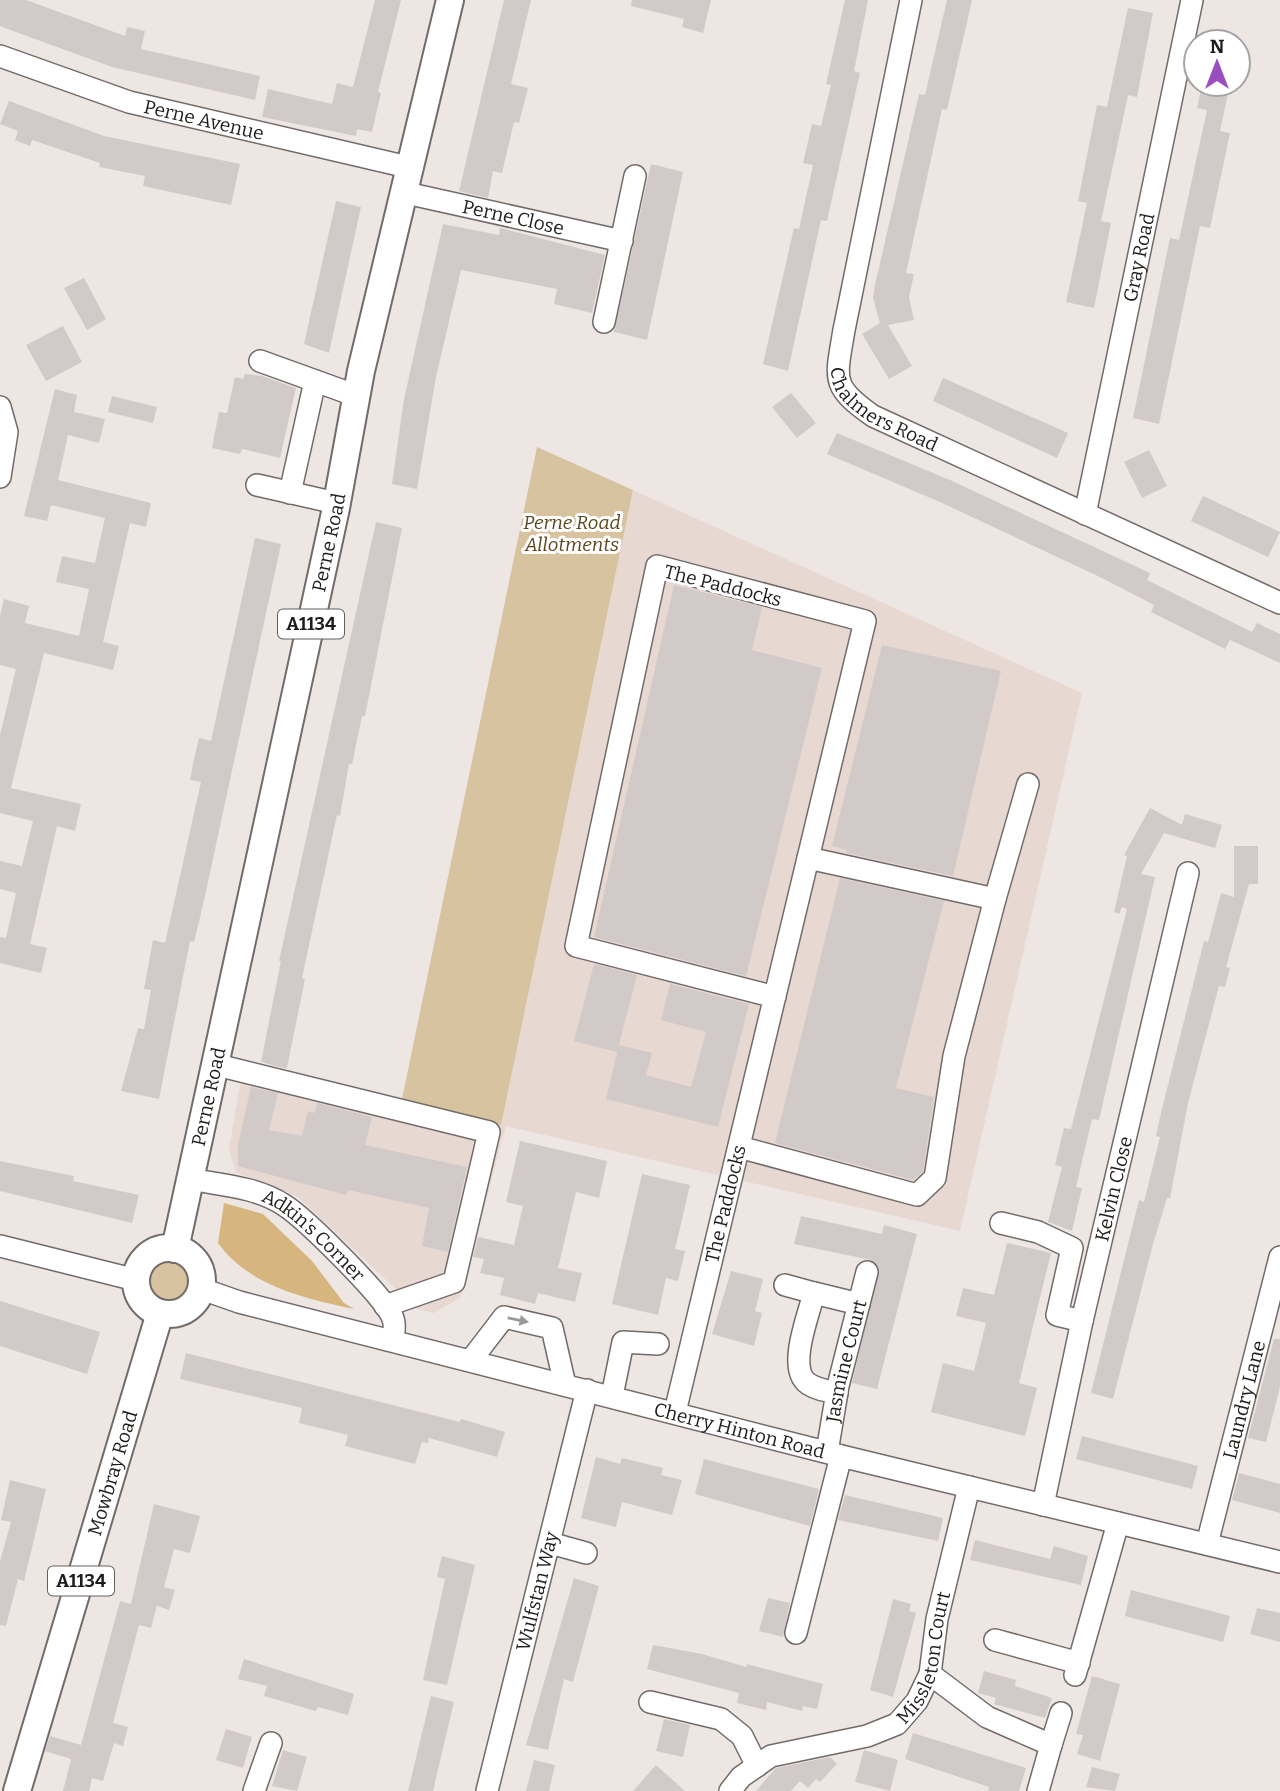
<svg xmlns="http://www.w3.org/2000/svg" width="1280" height="1791" font-family="Bitter,serif">
<style>
.built{fill:#e7d8d2}
.green{fill:#d7c3a0}
.forest{fill:#d6b67e}
.building{fill:#d2cac9}
.lines{fill:none;stroke-linecap:round;stroke-linejoin:round}
.minor-casing{stroke:#726b69;stroke-width:24}
.major-casing{stroke:#726b69;stroke-width:30}
.minor{stroke:#fff;stroke-width:21}
.major{stroke:#fff;stroke-width:26}
.oneway{fill:#9a9998}
.labels{text-anchor:middle;stroke-width:6;stroke-linejoin:round;paint-order:stroke}
.shield{fill:#fff;stroke:#62605f;stroke-width:2}
.shield-label{font-size:18px;font-weight:bold;fill:#1e1c1b}
.street-label{font-size:19px;fill:#1e1c1b;stroke:#fff}
.park-label{font-size:19px;font-style:italic;fill:#5c451a;stroke:#fff}
</style>
<rect width="100%" height="100%" fill="#eee6e3"/>
<path class="built" d="M633,490L1082,693L960,1231L506,1126L460,1298L434,1313L417,1309L298,1197L236,1172L229,1149L244,1063L501,1123Z"/>
<path class="green" d="M537,447L633,490L501,1125L402,1099Z
M149 1281a21 21 0 1 1 42 0a21 21 0 1 1-42 0Z"/>
<path class="forest" d="M224,1203L263,1214L312,1261L344,1303L354,1309C304,1298 249,1286 218,1243Z"/>
<path class="building" d="M0,0H26L125,36L127,27L145,31L141,49L260,76L255,100L112,67L13,31L0,26Z
M375,0H401L378,92L381,93L372,132L357,129L356,136L262,117L268,89L332,104L337,83L353,87Z
M504,0H531L511,84L528,88L519,123L514,122L502,173L493,171L488,198L459,191Z
M632,0H711L703,33L682,27L684,19L631,6Z
M845,0H868L854,71L860,73L827,221L821,220L788,371L763,364L794,228L799,229L813,165L803,163L812,124L821,126L831,85L826,84Z
M947,0H972L947,110L942,109L906,273L914,274L909,298L914,320L888,325L912,366L889,379L862,334L880,323L873,298L875,285L919,94L925,95Z
M1128,8L1153,13L1137,97L1128,95L1101,221L1111,223L1094,308L1066,302L1087,203L1078,201L1097,105L1107,107Z
M1202,84H1230L1220,131L1230,133L1210,228L1200,226L1159,424L1133,418L1170,238L1179,240L1207,110L1197,108Z
M9,101L104,136L240,164L231,205L143,186L145,176L99,167L100,163L32,140L30,146L15,140L18,131L0,124Z
M651,164L683,172L647,340L614,332Z
M336,201L361,207L329,353L304,344Z
M443,224L499,235L500,228L605,255L592,313L554,304L557,289L461,270L436,377L417,489L392,484L404,399Z
M84,278L106,319L87,330L64,288Z
M63,326L82,362L46,381L26,345Z
M245,374L262,376L296,388L280,458L242,449L240,454L212,448L219,412L227,413L235,377L243,379Z
M943,378L1068,433L1057,458L933,401Z
M55,389L77,395L74,412L105,419L99,443L68,435L58,480L151,503L146,527L130,523L103,642L119,646L113,670L44,653L11,788L81,804L75,831L57,826L30,944L47,948L41,973L0,963V937L6,938L16,893L0,889V861L22,866L33,821L0,813V735L16,669L0,665V616L4,599L29,606L25,623L79,636L89,589L56,582L62,556L95,563L105,518L51,505L47,521L24,516Z
M791,393L816,423L797,438L772,407Z
M112,396L157,407L153,423L108,412Z
M837,433L950,480L1150,573L1147,580L1252,632L1257,623L1280,634V663L1230,640L1225,649L1151,612L1154,605L1102,578L940,502L827,454Z
M1149,450L1167,486L1142,498L1124,462Z
M1203,496L1280,532L1268,557L1191,521Z
M376,522L402,528L365,716H362L352,764H349L340,816L337,815L302,978L305,979L287,1068H283L261,1062L281,961H279Z
M255,538L281,544L203,905L194,942L190,941L159,1099L121,1091L138,1028L144,1029L151,990L144,989L153,940L165,943L201,782L190,780L194,759L199,738L211,741Z
M674,585L762,607L752,650L822,668L746,976L594,937Z
M882,645L1001,671L953,876L846,853L847,850L832,846Z
M1150,808L1182,825L1185,814L1222,825L1215,848L1164,833L1141,874L1155,877L1099,1120L1092,1119L1076,1187L1082,1188L1072,1231L1048,1222L1062,1167L1055,1165L1064,1128L1071,1129L1127,909L1122,907L1119,914L1114,912L1127,856L1124,855Z
M1234,846H1258V884H1249L1226,967L1230,968L1225,987L1219,986L1188,1103L1170,1198H1167L1153,1244L1113,1399L1091,1393L1139,1200L1144,1202L1160,1137L1156,1136L1160,1117L1204,941L1208,942L1221,893L1234,897Z
M840,878L944,901L896,1088L934,1097L923,1172L913,1180L775,1143Z
M594,964L637,975L617,1052L574,1041Z
M670,984L749,1004L718,1127L606,1099L619,1045L652,1053L646,1075L691,1087L706,1032L661,1020Z
M251,1087L278,1093L269,1130L302,1136L308,1111L315,1113L317,1103L372,1117L365,1145L467,1167L448,1252L422,1246L429,1208L348,1190L346,1195L238,1166V1144Z
M520,1141L607,1161L599,1198L576,1192L558,1268L582,1273L575,1302L538,1293L535,1304L500,1295L504,1278L480,1273L484,1259L473,1257L478,1237L514,1245L523,1206L506,1202Z
M0,1161L74,1176L73,1181L139,1195L132,1223L0,1191Z
M642,1174L690,1185L675,1249L685,1251L678,1281L666,1278L658,1315L612,1304Z
M801,1216L882,1234L884,1225L917,1234L877,1389L852,1383L879,1268L871,1260L794,1244Z
M1007,1243L1051,1253L1019,1383L1037,1388L1025,1436L931,1412L943,1363L974,1371L986,1323L956,1316L963,1288L994,1295Z
M731,1271L763,1279L755,1311L762,1313L754,1346L712,1334Z
M0,1301L100,1332L87,1374L0,1346Z
M1274,1339H1280V1387L1266,1442L1248,1438Z
M186,1353L460,1422L461,1419L505,1432L497,1457L429,1438L428,1443L422,1442L415,1464L345,1446L348,1435L299,1423L302,1408L180,1379Z
M1082,1436L1198,1466L1192,1489L1076,1459Z
M596,1457L620,1464L622,1458L663,1468L661,1475L682,1480L672,1515L622,1502L616,1527L581,1518Z
M704,1459L819,1489L810,1526L695,1494Z
M1239,1473L1280,1484V1513L1232,1500Z
M10,1480L46,1489L24,1581L18,1579L6,1626L0,1625V1561L11,1522L1,1520Z
M845,1495L943,1518L938,1541L838,1520Z
M154,1504L200,1516L190,1553L174,1549L164,1587L175,1590L169,1610L157,1606L151,1628L139,1625L113,1723L128,1727L123,1746L114,1743L103,1781L92,1778L89,1791H63L71,1759L45,1751L50,1736L81,1745L120,1601L131,1604Z
M975,1540L1050,1559L1054,1546L1088,1556L1081,1585L970,1560Z
M442,1556L475,1565L447,1685L423,1680L445,1579L437,1577Z
M574,1578L599,1586L573,1682L564,1679L548,1750L526,1745Z
M1131,1590L1230,1616L1223,1642L1125,1616Z
M768,1598L790,1603L783,1637L759,1631Z
M893,1599L911,1604L909,1611L916,1613L893,1697L870,1690Z
M1257,1608L1280,1613V1642L1250,1634Z
M653,1645L702,1654L746,1667L747,1664L823,1684L817,1709L803,1706L802,1711L767,1702L766,1710L737,1703L739,1693L647,1669Z
M244,1659L354,1694L348,1715L318,1707L316,1711L264,1696L267,1686L238,1679Z
M984,1671L1016,1680L1015,1686L1052,1698L1045,1718L994,1704L996,1698L978,1693Z
M1092,1676L1120,1684L1100,1761L1077,1754L1083,1735L1076,1734Z
M431,1696L454,1702L440,1761L433,1791H408Z
M664,1719L690,1725L683,1757L656,1751Z
M226,1729L252,1737L243,1768L216,1760Z
M913,1733L1026,1768L1019,1791H988L989,1787L905,1759Z
M283,1750L307,1757L297,1791L272,1786Z
M864,1750L898,1760L890,1791L855,1782Z
M830,1757L837,1764L820,1782L816,1779L808,1788L800,1781L791,1791H756L776,1768Z
M534,1760L555,1765L549,1791H526Z
M656,1765L685,1791H633Z
M1092,1767L1120,1774L1115,1791L1086,1787Z"/>
<g class="lines">
<defs>
<g id="minor">
<path id="s1" d="M911,0L844,330C836,379 830,386 873,416L1280,603"/>
<path id="s2" d="M0,56L129,102L412,168"/>
<path id="s3" d="M406,193L622,241"/>
<path d="M604,322L635,176"/>
<path d="M260,361L357,396"/>
<path d="M0,407L7,432L0,477"/>
<path d="M257,485L336,503"/>
<path d="M290,493L315,381"/>
<path id="s4" d="M1085,514L1192,0"/>
<path d="M995,899L1028,784"/>
<path d="M217,1065L489,1132L454,1282L385,1306"/>
<path d="M739,1147L917,1195L935,1178L954,1056L995,899L808,858"/>
<path id="s5" d="M190,1179C221,1185 257,1187 284,1205C306,1219 378,1291 391,1314C396,1323 394,1330 393,1340"/>
<path d="M1001,1223L1038,1232L1072,1248L1057,1315L1082,1321"/>
<path d="M0,1246L136,1280"/>
<path d="M785,1285L814,1293"/>
<path id="s6" d="M202,1289L239,1302L841,1456L1280,1562"/>
<path d="M471,1360L504,1317L552,1328L565,1385"/>
<path d="M837,1393C827,1391 814,1389 806,1382C788,1365 809,1314 814,1293L859,1304"/>
<path d="M612,1396L623,1342L658,1344"/>
<path id="s7" d="M675,1412L865,621L657,566L576,946L775,997"/>
<path id="s8" d="M827,1452L838,1386L867,1272"/>
<path id="s9" d="M1043,1505L1082,1321L1188,873"/>
<path d="M550,1543L586,1553"/>
<path id="s10" d="M1207,1544L1280,1257"/>
<path d="M796,1633L841,1456"/>
<path d="M995,1640L1079,1663"/>
<path d="M930,1674L987,1717L1051,1745L1038,1791"/>
<path d="M1075,1675L1118,1523"/>
<path d="M650,1702L721,1719L742,1736L757,1766"/>
<path d="M1051,1745L1061,1713"/>
<path d="M254,1791L271,1743"/>
<path id="s11" d="M487,1791L587,1390"/>
<path id="s12" d="M730,1791L741,1777L771,1756L867,1736L897,1724L917,1701L930,1674L937,1619L969,1487"/>
</g>
<g id="major">
<circle cx="169" cy="1281" r="33"/>
<path id="s13" d="M175,1249L336,508L361,371L450,0"/>
<path id="s14" d="M17,1791L160,1313"/>
</g>
</defs>
<use href="#minor" class="minor-casing"/>
<use href="#major" class="major-casing"/>
<use href="#minor" class="minor"/>
<use href="#major" class="major"/>
</g>
<defs><path id="oneway-solid" d="M-6-.8H1V-3.2L6.5 0L1 3.2V.8H-6Z" transform="scale(1.75)"/></defs>
<use class="oneway" href="#oneway-solid" transform="translate(518 1320) rotate(12)"/>
<g class="labels">
<g class="shield">
<rect x="278" y="609.5" width="66" height="29" rx="5"/>
<rect x="48" y="1566.5" width="66" height="29" rx="5"/>
</g>
<g class="shield-label">
<text x="311" y="630">A1134</text>
<text x="81" y="1587">A1134</text>
</g>
<g class="street-label">
<text dy="7" stroke="none"><textPath href="#s2" startOffset="214">Perne Avenue</textPath></text>
<text dy="7" stroke="none"><textPath href="#s3" startOffset="110">Perne Close</textPath></text>
<text dy="7" stroke="none"><textPath href="#s4" startOffset="262">Gray Road</textPath></text>
<text dy="7" stroke="none"><textPath href="#s1" startOffset="441">Chalmers Road</textPath></text>
<text dy="7" stroke="none"><textPath href="#s13" startOffset="723">Perne Road</textPath></text>
<text transform="translate(723 585) rotate(14)" y="7">The Paddocks</text>
<text dy="7" stroke="none"><textPath href="#s13" startOffset="156">Perne Road</textPath></text>
<text dy="7" stroke="none"><textPath href="#s9" startOffset="324">Kelvin Close</textPath></text>
<text dy="7" stroke="none"><textPath href="#s7" startOffset="214">The Paddocks</textPath></text>
<text dy="7" stroke="none"><textPath href="#s5" startOffset="140">Adkin's Corner</textPath></text>
<text dy="7" stroke="none"><textPath href="#s8" startOffset="93">Jasmine Court</textPath></text>
<text dy="7" stroke="none"><textPath href="#s10" startOffset="149">Laundry Lane</textPath></text>
<text dy="7" stroke="none"><textPath href="#s6" startOffset="556">Cherry Hinton Road</textPath></text>
<text dy="7" stroke="none"><textPath href="#s14" startOffset="332">Mowbray Road</textPath></text>
<text dy="7" stroke="none"><textPath href="#s11" startOffset="206">Wulfstan Way</textPath></text>
<text dy="7" stroke="none"><textPath href="#s12" startOffset="259">Missleton Court</textPath></text>
</g>
<g class="park-label">
<text x="572" y="529">Perne Road<tspan x="572" dy="22">Allotments</tspan></text>
</g>
</g>
<g transform="translate(1217 63)"><circle r="33" fill="#ffffff" stroke="#a5a4a4" stroke-width="2"/>
<path d="M0-5L12 26L0 18L-12 26Z" fill="#9a4ec0"/>
<text y="-10" font-size="19" font-weight="bold" text-anchor="middle" fill="#1e1c1b">N</text>
</g>
</svg>
